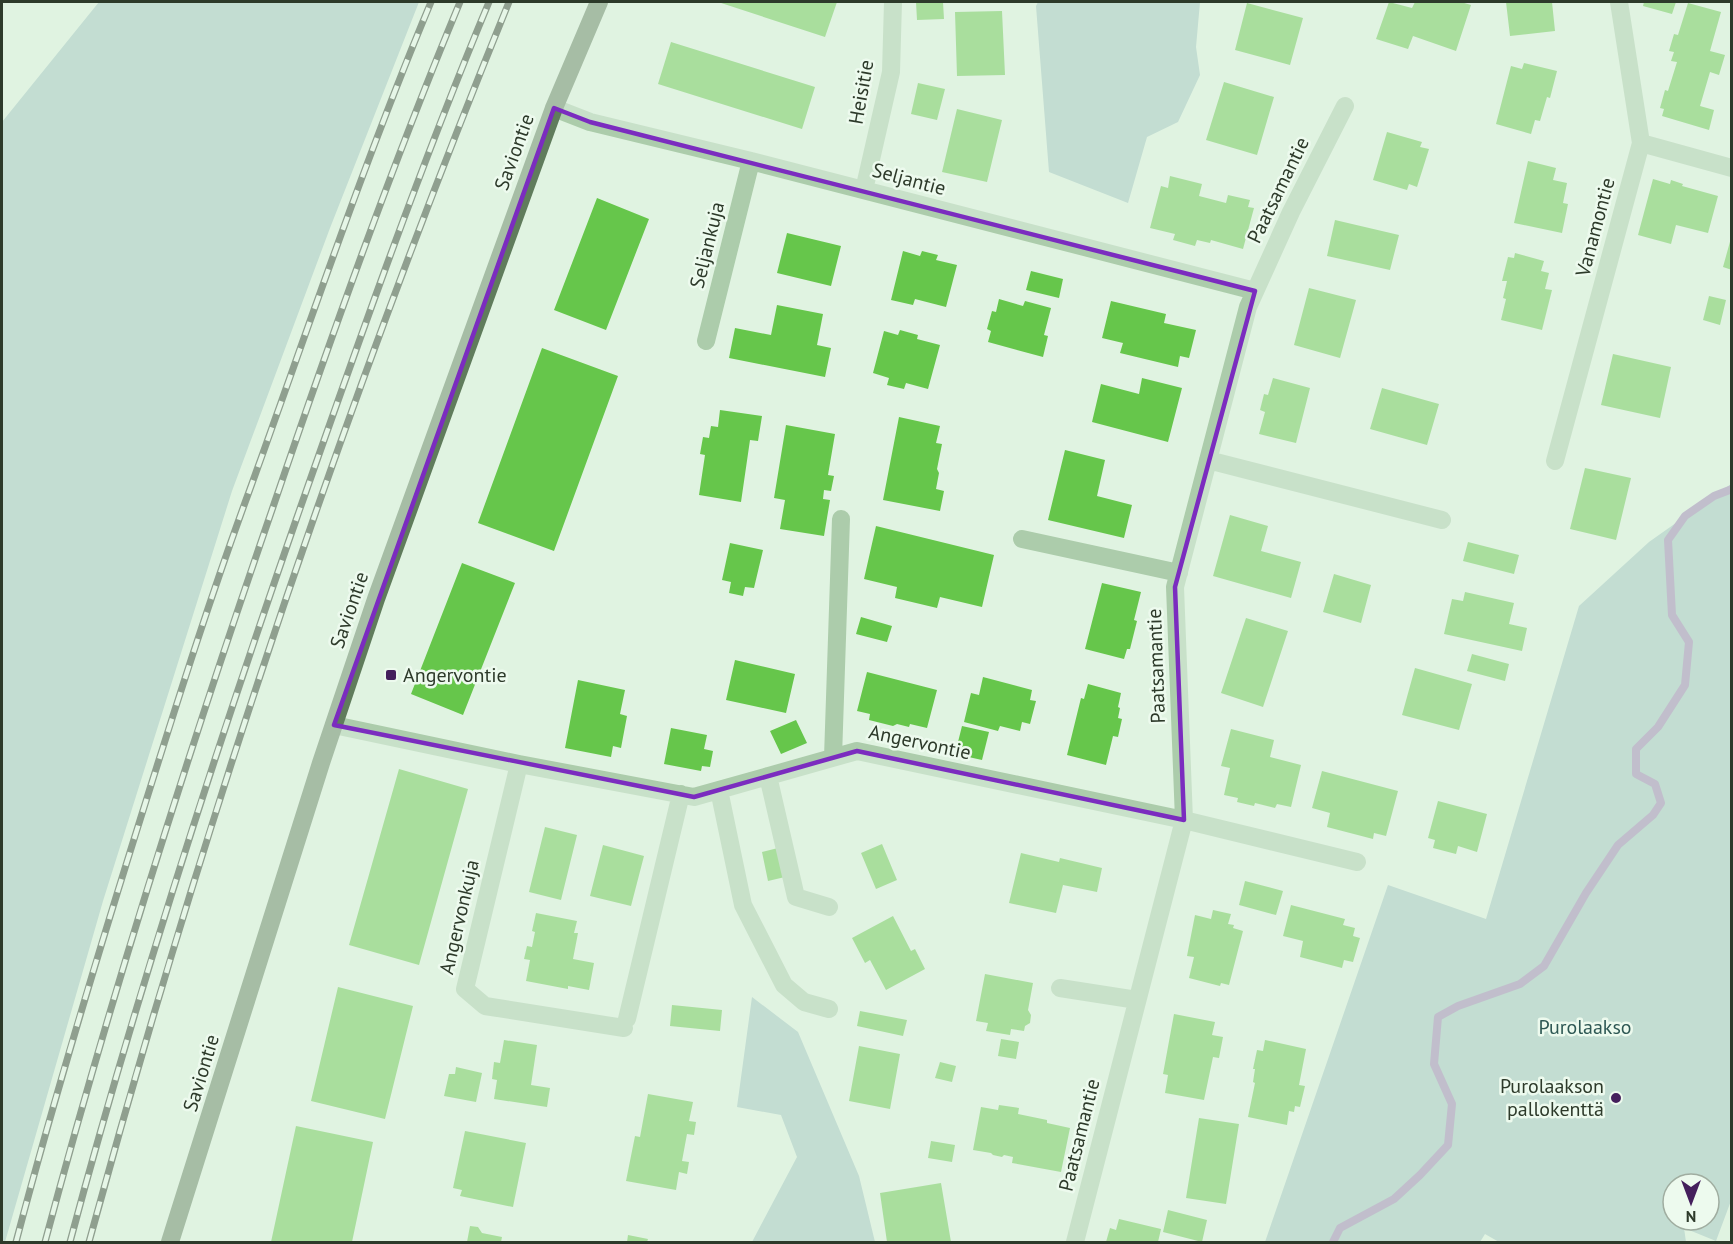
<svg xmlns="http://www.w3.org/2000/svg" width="1733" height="1244" font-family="'PT Sans',sans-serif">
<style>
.green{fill:#9fc3be;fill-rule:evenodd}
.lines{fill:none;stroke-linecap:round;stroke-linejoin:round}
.stream{stroke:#9b7fb1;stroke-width:8}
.building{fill:#66c64b}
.minor{stroke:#acccab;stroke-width:18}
.major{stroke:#607c5c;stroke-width:18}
.rail-casing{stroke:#2d3a2a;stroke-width:7}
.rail{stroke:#edfaee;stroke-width:4.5;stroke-dasharray:14;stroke-linecap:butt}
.marked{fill:none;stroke:#7b2cbf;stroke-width:4.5;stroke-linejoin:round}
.poi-dot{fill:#441f5c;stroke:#edfaee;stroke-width:2}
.labels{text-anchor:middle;stroke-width:5;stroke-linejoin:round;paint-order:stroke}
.street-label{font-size:20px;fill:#2d3a2a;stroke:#edfaee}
.poi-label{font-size:20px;fill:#2d3a2a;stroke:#edfaee;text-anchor:start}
.park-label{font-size:20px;fill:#2e5854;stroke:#edfaee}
</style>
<rect width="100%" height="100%" fill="#e0f3e1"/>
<path class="green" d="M99,2H419L330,228L232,491L103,901L5,1242H2V122Z
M1038,2H1200L1196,47L1200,75L1178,122L1147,137L1128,203L1049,172L1036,6Z
M1731,484L1732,1198L1716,1241L1684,1228L1686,1242H1499L1485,1234L1480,1242H1265L1388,885L1486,919L1579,606L1649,542ZM1673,1184H1709V1220H1673Z
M752,997L798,1032L859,1176L875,1242H752L797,1157L781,1115L737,1107Z"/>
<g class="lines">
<path class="stream" d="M1333,1242L1340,1228L1394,1199L1420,1175L1448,1145L1452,1104L1434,1064L1438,1017L1458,1006L1520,984L1544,966L1586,893L1618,845L1653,815L1661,803L1655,784L1636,774V749L1658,727L1685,685L1689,642L1672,615L1668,540L1685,516L1714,496L1732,489"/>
</g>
<path class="building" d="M718,2H837L825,37Z
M916,2H943L944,19L917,20Z
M1389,2L1412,8L1415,2H1461L1471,5L1456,51L1413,36L1408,49L1376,39Z
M1506,2H1552L1555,31L1510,36Z
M1644,2H1676L1672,14L1643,6Z
M1247,3L1303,18L1290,65L1235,50Z
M1688,3L1721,12L1710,51L1725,55L1719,75L1710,72L1700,106L1714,110L1709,130L1662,116L1664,109L1660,108L1665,90L1668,91L1677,62L1671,61L1674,52L1669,51L1674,34L1678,35Z
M1002,11L1005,75L957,76L955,12Z
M671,42L815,87L802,129L658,84Z
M1524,63L1557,71L1550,98L1547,97L1540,121L1535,120L1531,134L1496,124L1511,66L1522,69Z
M1224,82L1274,97L1257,155L1206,140Z
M918,83L945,89L937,120L911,114Z
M957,109L1002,120L987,182L942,172Z
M1387,132L1422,142L1420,147L1429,149L1417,187L1409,184L1407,190L1373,180Z
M1528,161L1556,168L1553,180L1567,183L1563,203L1568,204L1562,233L1514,223Z
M1170,176L1202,184L1199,196L1226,203L1228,195L1250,200L1248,207L1254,208L1243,249L1211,240L1210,243L1197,240L1195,246L1173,240L1175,234L1150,228L1161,186L1168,188Z
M1653,179L1670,184L1671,180L1683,184L1682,186L1718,196L1708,233L1676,225L1671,244L1638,235Z
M597,198L649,219L606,330L554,310Z
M1335,220L1399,235L1390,270L1327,256Z
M787,233L841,246L831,286L777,273Z
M1731,238H1732V270L1723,267Z
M903,251L920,256L922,251L938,255L936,260L957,265L946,307L915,299L913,305L891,300Z
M1515,253L1544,261L1541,271L1549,273L1545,289L1552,290L1542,330L1501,320L1506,299L1503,298L1507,281H1502L1508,257L1514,258Z
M1031,271L1063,279L1059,298L1026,290Z
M1309,288L1356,300L1340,358L1294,345Z
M1709,296L1726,300L1720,325L1703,320Z
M999,299L1023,306L1025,301L1051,308L1044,335L1048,336L1043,357L988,342L991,331L987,329L992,311L996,312Z
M1111,301L1166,314L1164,323L1196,330L1189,358L1180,356L1178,367L1120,353L1123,343L1102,338Z
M777,305L823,314L817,345L831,348L825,377L729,358L735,328L771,335Z
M900,330L918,335L917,339L940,345L928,389L906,383L904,389L887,385L889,378L873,373L884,331L898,335Z
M542,348L618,376L554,551L478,523Z
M1613,354L1671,367L1660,418L1601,405Z
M1142,378L1182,388L1168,442L1092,422L1101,384L1139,394Z
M1273,378L1310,388L1296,443L1259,434L1265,412L1260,410L1264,394L1268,395Z
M1382,388L1439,404L1427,445L1370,429Z
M720,410L762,416L758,441L750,440L741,502L699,495L705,455L700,454L703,437L709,438L711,426L718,427Z
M899,417L940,426L936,443L942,444L937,469L939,473L936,489L944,491L940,511L883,500Z
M786,425L835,434L828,475L834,476L831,491L824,490L823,499L830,500L824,536L780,529L785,500L774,498Z
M1065,450L1105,460L1097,496L1132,505L1124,538L1048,520Z
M1585,468L1631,478L1616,540L1570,529Z
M1230,515L1268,526L1261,551L1301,562L1291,598L1213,576Z
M876,526L994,555L982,607L940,597L937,608L895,598L897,587L864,579Z
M1468,542L1519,555L1514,574L1463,561Z
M730,543L763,550L754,588L745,587L743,596L729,593L731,582L722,580Z
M462,563L515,583L463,715L411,694Z
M1334,574L1371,585L1361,623L1323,612Z
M1102,583L1141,592L1134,620L1137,621L1130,649H1127L1124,659L1085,649Z
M1465,592L1514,603L1509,624L1527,628L1522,651L1444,634L1452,599L1463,601Z
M861,617L892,626L887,642L856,634Z
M1246,618L1288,631L1263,707L1221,693Z
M1472,654L1509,664L1505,681L1467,671Z
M735,660L795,674L786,713L726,700Z
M1415,668L1472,684L1459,730L1402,715Z
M867,672L937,690L927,728L910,724L909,727L897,724L893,726L869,720L870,714L857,711Z
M983,677L1032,690L1030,700L1036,701L1030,724L1022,722L1020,731L1000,726L998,731L964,722L971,693L979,695Z
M578,680L625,690L620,714L627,716L621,748L613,746L611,757L565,748Z
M1088,684L1121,693L1118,707L1120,708L1118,718L1122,719L1118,737L1113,736L1106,765L1067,755L1081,698L1084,699Z
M796,720L807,743L781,754L770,731Z
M962,726L989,732L982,760L955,754Z
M671,728L707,735L704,749L713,751L710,767L702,766L701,771L664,764Z
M1231,729L1274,740L1270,757L1301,765L1291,807L1277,804L1275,808L1255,803L1254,806L1237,802L1238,798L1224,795L1230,768L1221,766Z
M399,769L468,789L419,965L349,945Z
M1322,771L1398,791L1386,836L1374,833L1373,839L1327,827L1330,813L1312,808Z
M1438,801L1487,814L1477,852L1458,846L1456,854L1433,848L1435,840L1428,838Z
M545,827L577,835L561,900L529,892Z
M882,844L897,880L876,889L861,853Z
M603,845L644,856L631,906L590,896Z
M778,848L785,877L768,881L762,852Z
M1021,853L1059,862L1060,858L1102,868L1097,892L1063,885L1056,913L1009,903Z
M1245,881L1283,891L1276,915L1239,905Z
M1291,905L1345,919L1343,925L1355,928L1353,936L1360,938L1353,962L1344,960L1342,968L1300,957L1303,941L1283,936Z
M1213,910L1231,914L1228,924L1234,925L1233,928L1243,931L1229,985L1221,983L1220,986L1189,978L1194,957L1187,956L1195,915L1211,919Z
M536,913L577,921L574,933H578L573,959L594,963L589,990L568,986V989L526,981L530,960L524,959L527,946L532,947L535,932L532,931Z
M893,916L911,951L915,949L925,969L886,990L870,960L865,963L852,938Z
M985,974L1033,983L1028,1010L1031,1015L1030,1023L1025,1026L1024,1031L1011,1029L1010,1035L986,1031L988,1023L976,1021Z
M338,987L413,1006L385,1119L311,1101Z
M672,1005L722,1010L720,1031L670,1026Z
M860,1011L907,1020L903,1036L857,1026Z
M1174,1014L1215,1022L1212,1035L1223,1037L1219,1058L1213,1057L1204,1100L1165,1093L1168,1075L1163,1074Z
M1001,1039L1019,1042L1016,1059L998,1056Z
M504,1040L537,1045L531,1085L550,1088L547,1107L494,1099L497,1080L492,1079L494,1062L500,1063Z
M1265,1040L1306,1049L1299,1085L1305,1086L1300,1107L1295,1106L1294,1112L1289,1111L1287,1125L1248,1117L1255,1083L1253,1082L1255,1069H1253L1257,1050L1263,1051Z
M859,1046L900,1054L890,1109L849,1101Z
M940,1062L956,1066L952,1082L935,1078Z
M456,1067L482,1073L476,1102L444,1096L449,1074H455Z
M648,1094L693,1102L689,1121L696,1122L694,1135L687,1134L682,1161L689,1162L687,1174L679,1172L676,1190L626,1181L635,1136L640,1137Z
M999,1105L1019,1108L1018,1114L1047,1120V1123L1070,1128L1061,1172L1012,1163L1013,1157L1004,1155L1002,1157L993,1155L991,1153L973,1150L981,1107L998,1110Z
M1199,1118L1239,1124L1226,1204L1186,1198Z
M296,1126L373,1142L352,1242H271Z
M465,1131L526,1143L513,1207L460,1196L462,1190L453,1188Z
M931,1141L955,1145L952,1162L928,1158Z
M941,1183L951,1242H887L880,1193Z
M1168,1210L1207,1220L1202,1242L1163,1232Z
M1119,1219L1161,1229L1158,1242H1106L1110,1228L1116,1230Z
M470,1226L478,1227L482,1233L502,1237L501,1242H467Z
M628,1235L648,1239L647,1242H627Z"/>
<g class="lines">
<path class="minor" d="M554,108L590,122L751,161L1255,291
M1641,143L1732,168
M864,190L891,72L893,2
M706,341L751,161
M1208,460L1442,520
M1555,461L1641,143L1619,2
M1022,539L1179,573
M334,725L519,764L694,797L857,751L1184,820L1357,862
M833,757L841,519
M519,764L465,989L485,1006L624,1028
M768,776L796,897L829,907
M719,790L743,905L784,985L804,1002L829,1009
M1060,988L1137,1000
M627,1019L681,794
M1075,1242L1184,820L1175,587L1248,307L1291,212L1345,106"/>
<path class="major" d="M170,1242L321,763L376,599L554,108L599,2"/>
<defs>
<path id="rail" d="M16,1242C55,1094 100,947 146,801C179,696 212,592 250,489C309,326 364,162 431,2
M45,1242C111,995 189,750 273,507C331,337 391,168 460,2
M70,1242C135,999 213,758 296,520C357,346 418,172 489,2
M89,1242C204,821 344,406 509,2"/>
</defs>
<use href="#rail" class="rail-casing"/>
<use href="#rail" class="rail"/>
</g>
<path d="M0 0H1733V1244H0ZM554,108L590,122L1255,291L1175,587L1184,820L857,751L694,797L334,725Z" fill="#e0f3e1" fill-opacity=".55" fill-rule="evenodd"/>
<path class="marked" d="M554,108L590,122L1255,291L1175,587L1184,820L857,751L694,797L334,725Z"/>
<g class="poi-dot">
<rect x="385" y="669" width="12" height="12" rx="3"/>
<circle cx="1616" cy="1098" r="6"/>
</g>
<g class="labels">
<g class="street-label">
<text transform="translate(861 92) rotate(-80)" y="7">Heisitie</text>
<text transform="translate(514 152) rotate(-70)" y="7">Saviontie</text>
<text transform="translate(909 179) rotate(15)" y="7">Seljantie</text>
<text transform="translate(1278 190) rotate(-64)" y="7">Paatsamantie</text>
<text transform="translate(1595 227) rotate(-75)" y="7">Vanamontie</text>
<text transform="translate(707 245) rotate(-76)" y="7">Seljankuja</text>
<text transform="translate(349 610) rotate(-71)" y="7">Saviontie</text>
<text transform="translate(1156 666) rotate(-92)" y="7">Paatsamantie</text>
<text transform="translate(920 742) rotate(12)" y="7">Angervontie</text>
<text transform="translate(459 917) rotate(-77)" y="7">Angervonkuja</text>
<text transform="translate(201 1073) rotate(-73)" y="7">Saviontie</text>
<text transform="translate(1079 1135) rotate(-76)" y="7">Paatsamantie</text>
</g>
<g class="poi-label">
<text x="403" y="682">Angervontie</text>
<text x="1604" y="1093" text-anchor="end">Purolaakson<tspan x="1604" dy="23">pallokenttä</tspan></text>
</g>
<g class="park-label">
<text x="1585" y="1034">Purolaakso</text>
</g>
</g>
<rect width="1733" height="1244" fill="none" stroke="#2d3a2a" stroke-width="6"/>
<g transform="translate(1691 1202) rotate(180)"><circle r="28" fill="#edfaee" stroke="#a0ada0" stroke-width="1.5"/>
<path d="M0-4.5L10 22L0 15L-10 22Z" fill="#441f5c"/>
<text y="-9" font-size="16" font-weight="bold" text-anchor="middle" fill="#2d3a2a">N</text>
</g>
</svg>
